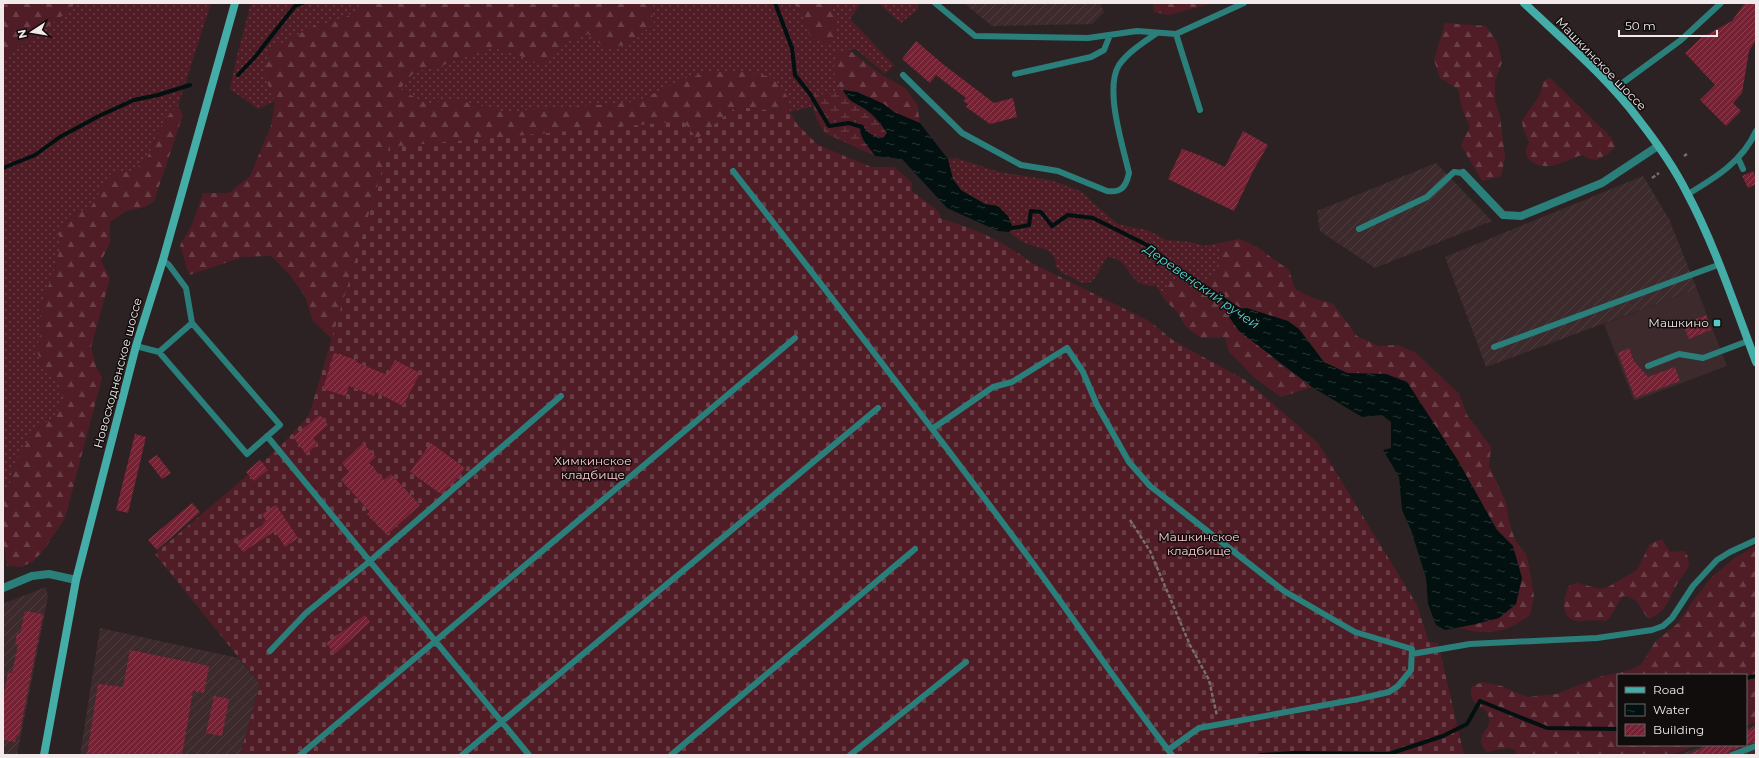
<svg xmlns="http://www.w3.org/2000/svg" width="1759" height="758" font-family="Montserrat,sans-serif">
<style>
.built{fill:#3c2a2c}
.industrial{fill:url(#industrial-furrows)}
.grass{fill:url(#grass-dots)}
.forest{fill:url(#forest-firs)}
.wetland{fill:url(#wetland-marsh)}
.cemetery{fill:url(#cemetery-stones)}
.water{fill:url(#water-ripples)}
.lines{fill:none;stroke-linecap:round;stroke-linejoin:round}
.stream{stroke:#021110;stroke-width:4}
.building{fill:url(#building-hatch)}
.path{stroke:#786e6f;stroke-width:2.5;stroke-dasharray:4 2;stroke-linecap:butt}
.service{stroke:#2b7f7b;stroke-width:6}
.minor{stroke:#2b7f7b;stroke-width:8}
.secondary{stroke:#45ada8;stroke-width:8}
.poi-dot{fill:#54cdc8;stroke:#120d0d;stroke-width:1.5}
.labels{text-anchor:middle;stroke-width:3;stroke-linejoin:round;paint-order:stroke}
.street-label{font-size:12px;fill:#f1e9ea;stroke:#120d0d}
.poi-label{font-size:12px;fill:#f1e9ea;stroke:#120d0d;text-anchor:end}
.park-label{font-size:12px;fill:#fecbd0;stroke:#120d0d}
.water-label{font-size:13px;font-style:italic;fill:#4fd7d1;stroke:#120d0d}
</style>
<defs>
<pattern id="industrial-furrows" width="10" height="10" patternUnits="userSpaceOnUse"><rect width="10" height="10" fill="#3c2a2c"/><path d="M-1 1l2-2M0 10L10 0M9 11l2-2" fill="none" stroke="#4f3f40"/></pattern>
<pattern id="grass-dots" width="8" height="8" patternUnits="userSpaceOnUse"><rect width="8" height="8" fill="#501d27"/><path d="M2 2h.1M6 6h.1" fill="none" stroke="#6a3e46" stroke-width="1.8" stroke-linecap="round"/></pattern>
<pattern id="forest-firs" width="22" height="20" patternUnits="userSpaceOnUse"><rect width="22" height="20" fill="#501d27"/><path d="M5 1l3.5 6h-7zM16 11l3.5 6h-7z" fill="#6a3e46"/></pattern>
<pattern id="wetland-marsh" width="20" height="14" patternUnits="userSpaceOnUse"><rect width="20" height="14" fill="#501d27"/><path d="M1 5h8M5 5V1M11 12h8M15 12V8" fill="none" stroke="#6a3e46"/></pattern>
<pattern id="cemetery-stones" width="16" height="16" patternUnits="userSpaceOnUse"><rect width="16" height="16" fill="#501d27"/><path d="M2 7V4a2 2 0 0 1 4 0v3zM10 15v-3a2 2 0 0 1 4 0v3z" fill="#6a3e46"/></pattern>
<pattern id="water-ripples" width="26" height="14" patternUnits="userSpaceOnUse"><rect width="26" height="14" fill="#021110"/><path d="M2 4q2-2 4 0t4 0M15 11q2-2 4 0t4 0" fill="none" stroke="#273433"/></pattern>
<pattern id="building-hatch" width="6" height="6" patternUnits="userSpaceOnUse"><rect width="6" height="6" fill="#742234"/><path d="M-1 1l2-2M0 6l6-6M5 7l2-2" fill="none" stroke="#884252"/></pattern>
</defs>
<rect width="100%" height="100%" fill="#2d2223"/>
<path class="built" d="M1697,289L1727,366L1634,401L1604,324Z"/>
<path class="industrial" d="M964,3H1100L1104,12L1092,24L992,26Z
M1436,163L1492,221L1375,268L1320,231L1317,211Z
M1643,176L1669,219L1697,289L1486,367L1445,257Z
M46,587L48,597L17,755H3V604Z
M100,628L238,658L260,684L240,755H80Z
M1756,725V755H1679L1705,745H1746V729Z"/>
<path class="grass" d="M75,3H211L178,106L164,120L147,158L133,172H112L91,207L72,216L59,232V252L54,271L40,309L41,330L37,349L42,369L58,381L64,401L53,418L35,429L15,463L10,484L3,496V60L70,10Z
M251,3H369L341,20L316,25L265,76L275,101L258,109L230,89L237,56Z
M649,3H794L802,15L809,34L813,39L835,40C837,26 835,16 829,3H861L850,19L894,65L885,74L856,49L849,50L835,81L843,90L826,95L810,94L813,106L790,112L787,96L709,72L684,79L636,102L504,112L453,99L427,104L400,89L415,71L441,66L491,47L518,55L543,65L563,44L587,33L653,23Z
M878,3H918L917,10L901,23Z
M956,158L999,172L1050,180L1078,190L1084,194L1095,205L1118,224L1125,226L1147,230L1167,240L1190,242L1204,246L1220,243V264L1209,281L1190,285L1171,279L1164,299L1156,285C1151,286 1145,286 1140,283C1127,275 1126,258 1107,257C1097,270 1096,292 1074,279C1067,275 1061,273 1056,267C1056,247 1039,249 1025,243C1019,241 1014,235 1009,232L1013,228L998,207L985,204L961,190L953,179L948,159Z"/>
<path class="forest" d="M3,3H75L70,10L3,60Z
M369,3H649L654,23L633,41L608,50L587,33L563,44L543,66L518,55L491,47L441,66L415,71L400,89L427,104L453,99L504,112L636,102L684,79L709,72H746L773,77L787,96L790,112L736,107L697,139L389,147L332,339L313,321L305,296L289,274L271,256L243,257L189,275L180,245L192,225L203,193H229L250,176L271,126L275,101L265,77L269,50L316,25L341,20Z
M794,3H829C835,16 837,26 835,40L825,45L813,39L809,34L802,15Z
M1155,3H1214L1169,15L1154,12L1153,5Z
M1445,23L1486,26L1497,42L1502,62L1495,81V101L1500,116L1505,157L1501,176L1482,181L1461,145L1470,127L1462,109L1458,89L1440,78L1434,60Z
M849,50L882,75L905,88L917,104L920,123L894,112L883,104L857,92L843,90L835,81L834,68L836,53Z
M1550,78L1608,134L1613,141L1615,147L1609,153L1597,160L1590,159L1582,155C1562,161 1547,175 1527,158L1526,150L1529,142L1523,128L1522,121C1529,108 1543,97 1543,81Z
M178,106L183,115L154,201L145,207L126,211L110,222V243L101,261L110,278L91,347L96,366L102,378L65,518L43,551L32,562L21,567L7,566L3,541V496L10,484L15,463L35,429L53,418L64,401L58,381L42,369L37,349L41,330L40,309L54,271L59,252V232L72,216L91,207L112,172H133L147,158L164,120Z
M1240,239L1257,247L1289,270L1295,289L1313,298L1333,304L1357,336L1378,346L1398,345L1416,353L1459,394L1467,415L1491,447L1489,466L1506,502L1509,522L1515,540L1527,556L1534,596L1530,615C1505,633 1489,636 1459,628L1476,624L1513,546L1497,530L1457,459L1407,382L1386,374L1348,373L1324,362L1299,329L1273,359L1312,387L1281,397L1255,378L1229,352L1225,338H1201L1185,326L1178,313L1164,299L1171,279L1190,285L1209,281L1220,264V243Z
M1662,539L1670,552L1685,551L1688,557L1689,565C1686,572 1681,577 1677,584C1669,598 1667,612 1649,619C1639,609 1641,598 1623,596C1616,604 1614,614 1606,621C1601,621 1595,620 1590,620C1586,620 1581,622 1577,621C1559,619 1563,595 1570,585L1578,583L1600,589L1608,587L1637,570L1650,544Z
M1756,546V722L1746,726V675H1618V745H1697L1672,755H1516L1515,750L1508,748L1486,752C1472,734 1492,732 1489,717C1485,703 1469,709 1471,687L1482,682L1502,686L1514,692L1528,697L1557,694L1599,677L1627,671L1641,665L1655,642L1678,623L1695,598L1713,576L1736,557Z"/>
<path class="wetland" d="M843,90C851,104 851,100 863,108C873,114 881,123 887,133L883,138C875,137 870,135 865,128L863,141L875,156L825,133L817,120L810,94L813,92L826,95Z"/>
<path class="cemetery" d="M736,107L790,112L797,124L818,145L871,167H894L912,183V191L938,211L941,219C972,227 1005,242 1030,262L1149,321L1174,341L1245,380L1318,443L1417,605L1429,642L1438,643L1464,755H240L260,684L155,554L278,449L309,415L389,147L683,121L697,139Z"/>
<path class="water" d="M843,90L857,92L884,104L894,112L920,123L948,159L953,179L961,190L985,204L998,206L1008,216L1013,228L1009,232L998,231L947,208L902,159L875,156C869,146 859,139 860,126C865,128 865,129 868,132C872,136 878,137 883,138L887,133C881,124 874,115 865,109C853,101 851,104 843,90Z
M1247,308L1288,321L1299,329L1324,362L1347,373L1386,374L1407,382L1457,459L1497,530L1513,546L1522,578L1516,604L1499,618L1476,624L1445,630L1436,625L1428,604L1426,578L1411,530L1402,510L1399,477L1383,450L1391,448V422L1382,415L1362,417L1312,387L1239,331L1229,317L1239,309Z"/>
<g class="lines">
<path class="stream" d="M775,3L792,48L795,75L810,94L829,126L849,123L862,127L863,131
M238,75L255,57L295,6L303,3
M3,168L35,155L60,137L99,116L134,100L158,95L190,85
M1008,227L1013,228L1029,225L1031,211L1041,212L1052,226L1068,215L1093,218L1149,246L1172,265L1244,313
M1746,678L1756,676
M1260,755L1294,753L1389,754L1443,736L1467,724L1480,701L1547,728L1618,729"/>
</g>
<path class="building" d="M1745,3H1756V40L1749,51L1742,93L1733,103L1741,111L1726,126L1700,100L1715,85L1685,53L1701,38L1732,21Z
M916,41L944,65L994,103L1013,98L1017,117L990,124L966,107L968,104L963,101L966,98L936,75L930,83L902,59Z
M1243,131L1268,145L1253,171L1234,211L1168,179L1182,149L1199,155L1225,167Z
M1753,171L1756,178V184L1748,188L1742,176Z
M1706,315L1711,330L1689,339L1683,324Z
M1629,348L1634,361L1648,377L1675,367L1680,381L1635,398L1618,353Z
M334,353L357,360L356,362L387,375L395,360L420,373L403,406L375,392L374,396L349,386L346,396L323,389Z
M320,415L328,425L313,438L318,444L306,454L293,437Z
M135,434L146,437L128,513L116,510Z
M363,443L376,457L369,463L384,480L391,474L420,505L387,535L367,514L370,512L341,480L349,472L342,463Z
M431,443L465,468L456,480L441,494L410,472Z
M157,455L171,473L162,479L148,461Z
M260,460L268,470L254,481L246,472Z
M192,503L200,512L157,550L148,540Z
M276,505L298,538L285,547L275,531L243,552L236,543L264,524L263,523L266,521L262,514Z
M25,611L43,614L19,736L17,735L15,742L3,740V698L8,672L12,673L18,645L15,644L17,633L20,634Z
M365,615L370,622L335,654L326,643Z
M130,650L209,666L204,693L193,691L182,755H87L98,684L123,687Z
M214,696L229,699L222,736L206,733Z
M1756,727V742L1746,745V731Z
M1710,745H1746L1730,751L1728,755H1686Z"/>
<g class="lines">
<path class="path" d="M1684,156L1687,154
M1652,178L1659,173
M1130,520L1150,551L1190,645L1209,680L1217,716"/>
<path class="service" d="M935,3L975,36L1088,38L1137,31L1176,34
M1015,74L1091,57L1104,50L1110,35
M903,75L962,133L1021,165L1058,171L1107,191C1121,193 1126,187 1129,173C1123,146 1104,89 1119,65C1128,52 1144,42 1157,33
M1613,90L1681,40L1721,3
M1200,110L1176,34L1244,3
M1738,158L1743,169
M733,171C834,300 934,430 1032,562C1079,626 1123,692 1172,755
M1688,194C1715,178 1743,161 1756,131
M1359,229L1427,197L1454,172L1463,173
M136,346L159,352L247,454L280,425L192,323L186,288L169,265L163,260
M1494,347L1718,265
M159,352L192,323
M1648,366L1679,354L1703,358L1748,341
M932,429L993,387L1012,382L1067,348L1083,372L1097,405L1129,462L1150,486L1284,591L1355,632L1412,649L1411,670L1398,686L1389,692L1358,699L1199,728L1168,750
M267,436L529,755
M270,651L306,613L370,561L561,396
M1412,654L1470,644L1597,638L1652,630L1663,626L1672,618L1693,586L1717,560L1730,552L1756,540
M300,755L795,338
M462,755L878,408
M671,755L915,549
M850,755L966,662
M1732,755L1756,746"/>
<path class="minor" d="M1463,173L1503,215L1521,216L1531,212L1602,183L1658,146
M3,588L32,576L49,574L76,580"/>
<path class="secondary" d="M1524,3C1562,39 1608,78 1639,120C1657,143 1674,167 1687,193C1715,245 1735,307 1756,362
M44,755L76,580L89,529L136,346L163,260L235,3"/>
</g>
<rect class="poi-dot" x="1713" y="319" width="8" height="8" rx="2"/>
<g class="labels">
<g class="street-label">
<text transform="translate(1601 64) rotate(46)" y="4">Машкинское шоссе</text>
<text transform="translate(118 373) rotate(-75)" y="4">Новосходненское шоссе</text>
</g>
<g class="poi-label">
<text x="1709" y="327">Машкино</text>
</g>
<g class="park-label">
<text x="593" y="465">Химкинское<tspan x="593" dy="14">кладбище</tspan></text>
<text x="1199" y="541">Машкинское<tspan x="1199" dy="14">кладбище</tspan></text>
</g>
<g class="water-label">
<text transform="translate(1202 286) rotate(35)" y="5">Деревенский ручей</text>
</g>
</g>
<rect width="1759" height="758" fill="none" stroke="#f1e9ea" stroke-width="8"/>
<rect x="1617" y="674" width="130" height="72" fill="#120d0d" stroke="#6b6565"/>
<rect x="1625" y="687" width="20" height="6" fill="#45ada8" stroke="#6b6565"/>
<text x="1653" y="694" font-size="12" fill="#f1e9ea">Road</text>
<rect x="1625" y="704" width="20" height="12" fill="url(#water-ripples)" stroke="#6b6565"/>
<text x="1653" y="714" font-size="12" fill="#f1e9ea">Water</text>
<rect x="1625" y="724" width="20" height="12" fill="url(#building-hatch)" stroke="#6b6565"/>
<text x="1653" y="734" font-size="12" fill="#f1e9ea">Building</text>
<g transform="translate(32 32) rotate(258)" stroke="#120d0d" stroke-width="3" paint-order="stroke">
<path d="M0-3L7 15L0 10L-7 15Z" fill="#f1e9ea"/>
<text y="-6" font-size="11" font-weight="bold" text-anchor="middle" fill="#f1e9ea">N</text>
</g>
<path d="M1619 30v6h98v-6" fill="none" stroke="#f1e9ea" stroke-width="2"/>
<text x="1625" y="30" font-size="12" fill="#f1e9ea" stroke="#120d0d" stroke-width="3" paint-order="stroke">50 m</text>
</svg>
